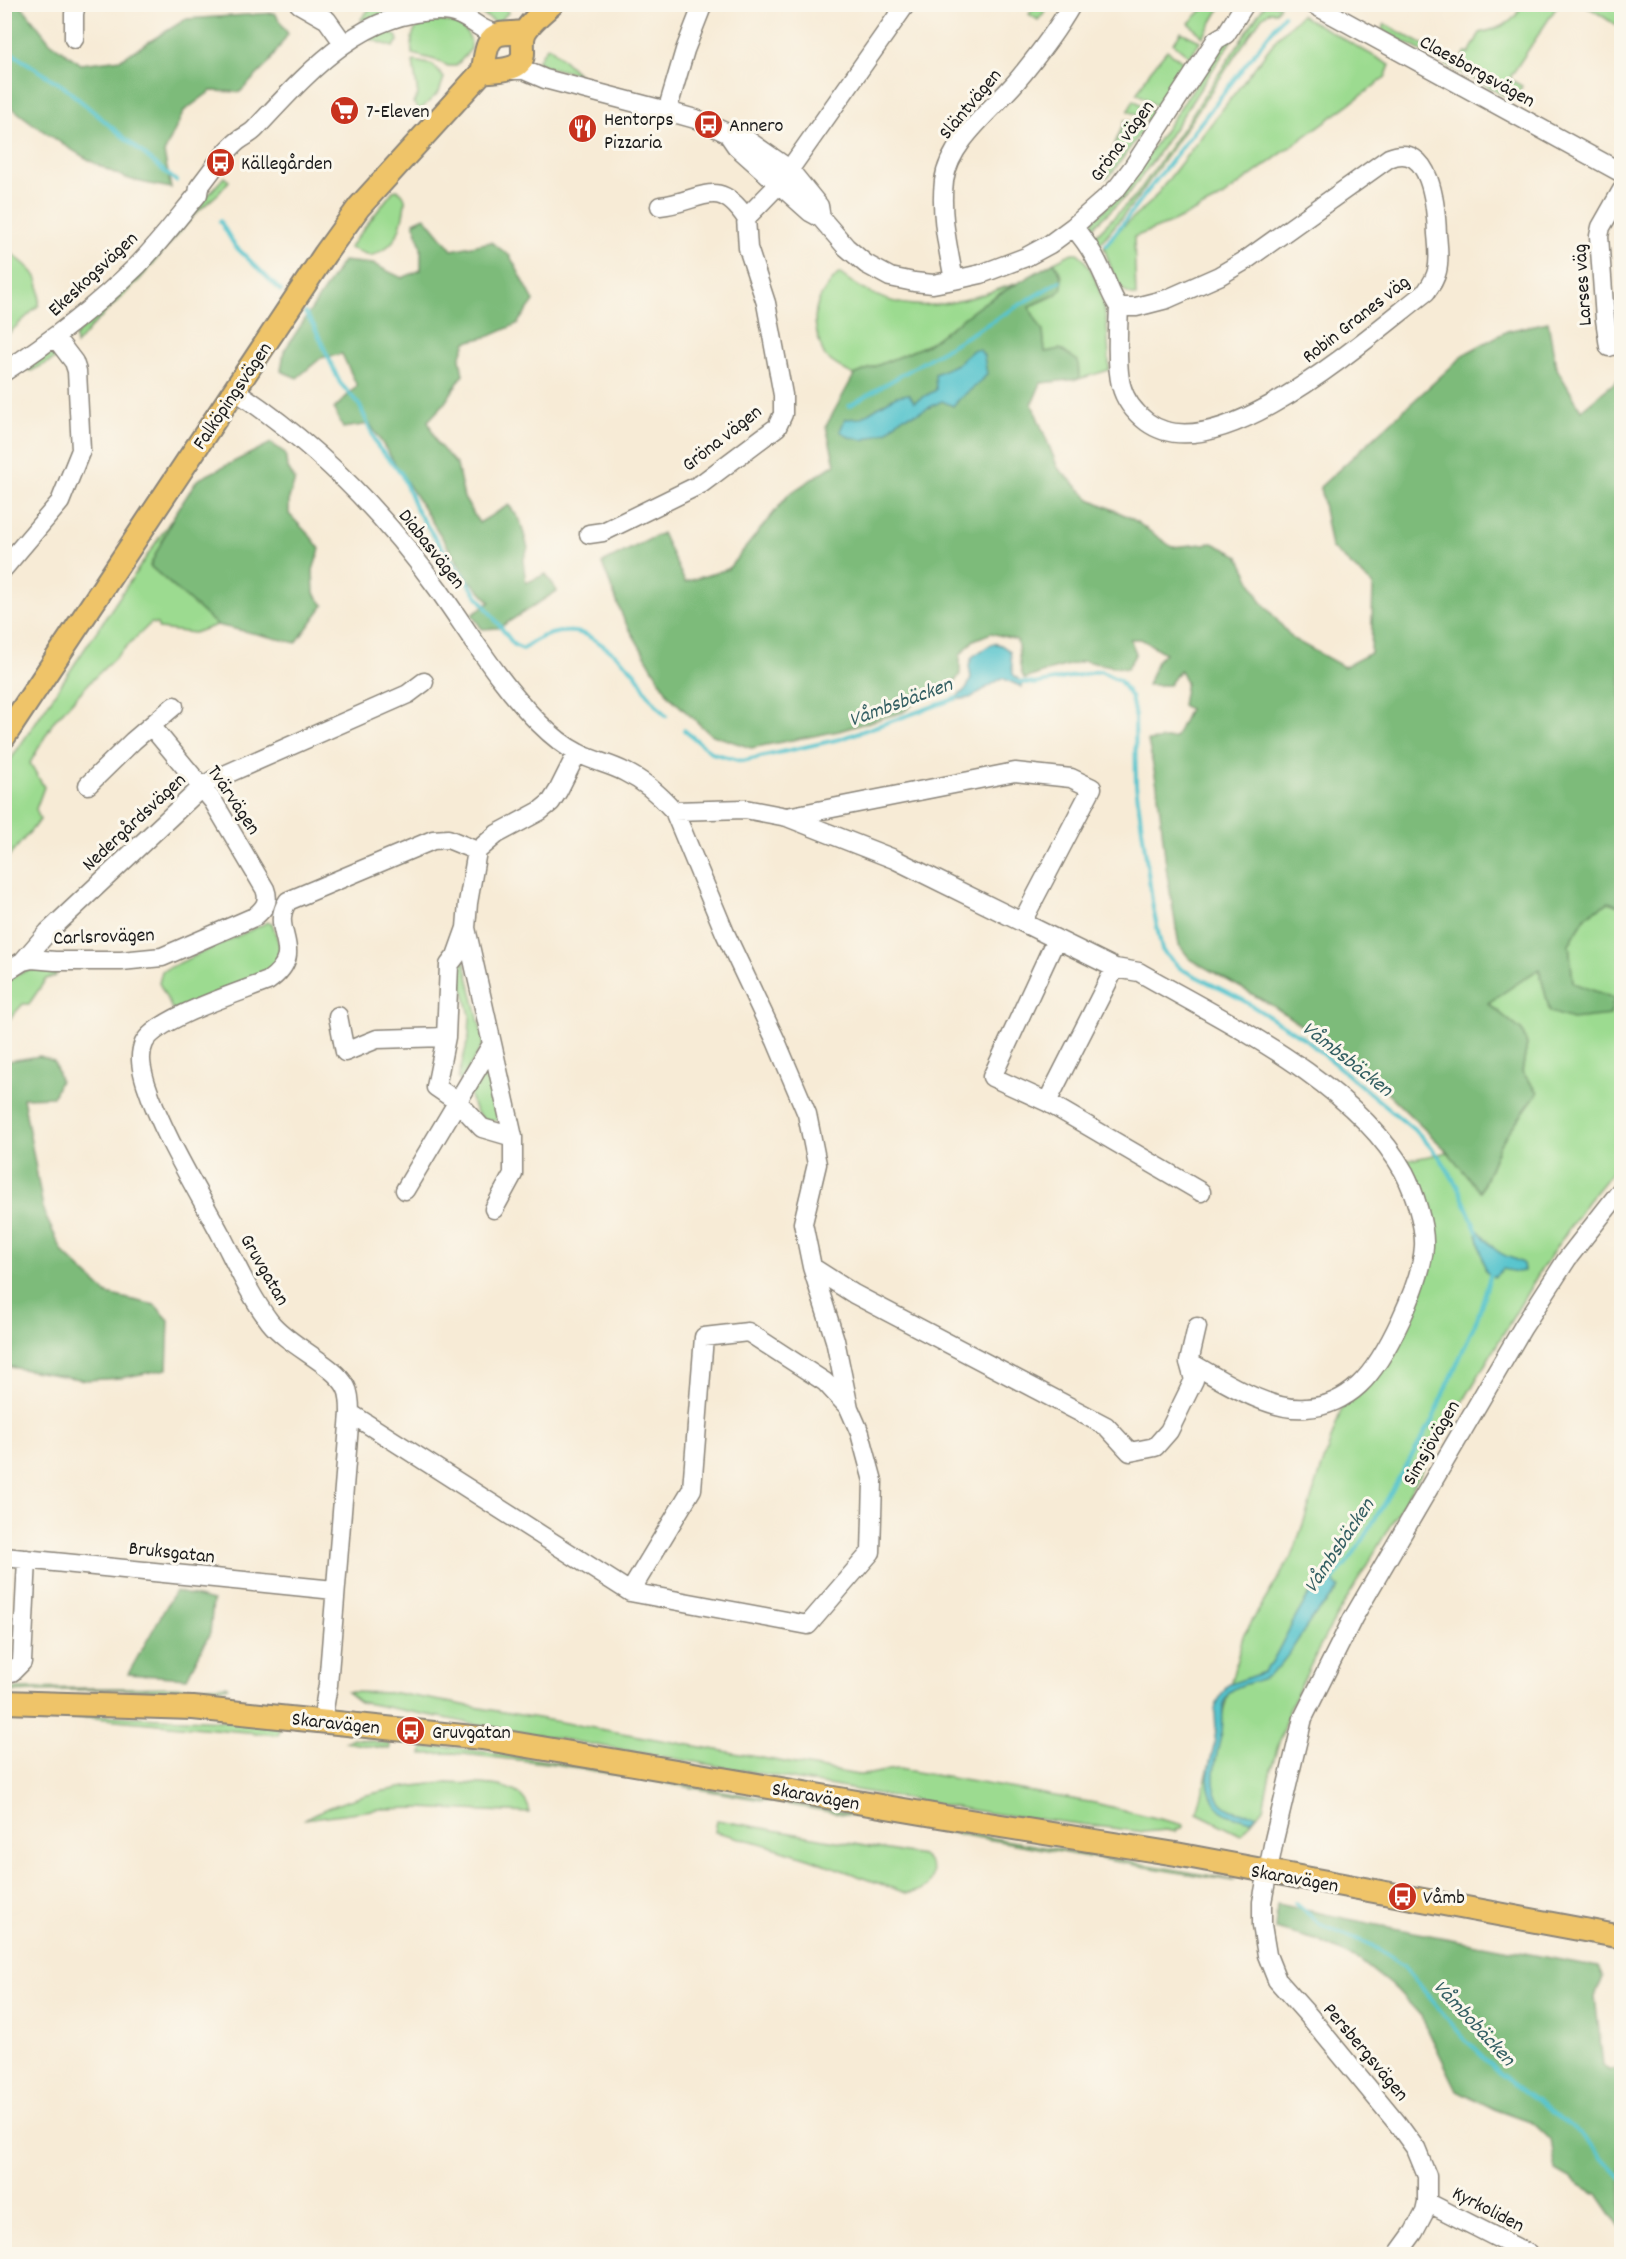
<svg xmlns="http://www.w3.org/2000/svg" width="1626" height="2259" font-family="Dekko,sans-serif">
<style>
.green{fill:#9cdb90;stroke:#5c7c56;stroke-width:1.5}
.forest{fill:#7dbb7a;stroke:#4c6c4b;stroke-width:1.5}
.water{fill:#57c4cd;stroke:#3a7074;stroke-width:1.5}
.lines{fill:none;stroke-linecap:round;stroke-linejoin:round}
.stream{stroke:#57c4cd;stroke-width:4}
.minor-casing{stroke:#8a8479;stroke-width:21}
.major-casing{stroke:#8a8479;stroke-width:26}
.minor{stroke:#fff;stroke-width:18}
.major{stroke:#efc469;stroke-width:22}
.labels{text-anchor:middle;stroke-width:6;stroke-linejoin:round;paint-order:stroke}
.street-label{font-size:20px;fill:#1c1c1c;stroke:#fbf7ec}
.poi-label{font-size:20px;fill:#1c1c1c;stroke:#fbf7ec;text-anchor:start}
.water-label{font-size:21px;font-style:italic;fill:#345f63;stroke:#fbf7ec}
</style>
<rect width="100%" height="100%" fill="#fbf7ec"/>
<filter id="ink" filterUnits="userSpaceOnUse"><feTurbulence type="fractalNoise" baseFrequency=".0167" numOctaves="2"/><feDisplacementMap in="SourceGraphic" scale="12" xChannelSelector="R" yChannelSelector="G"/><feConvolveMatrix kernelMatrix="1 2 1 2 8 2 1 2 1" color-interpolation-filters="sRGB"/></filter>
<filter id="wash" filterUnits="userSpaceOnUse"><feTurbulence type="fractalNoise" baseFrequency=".008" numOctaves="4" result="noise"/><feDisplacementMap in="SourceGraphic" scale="24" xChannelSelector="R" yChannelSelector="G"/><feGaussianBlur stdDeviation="1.35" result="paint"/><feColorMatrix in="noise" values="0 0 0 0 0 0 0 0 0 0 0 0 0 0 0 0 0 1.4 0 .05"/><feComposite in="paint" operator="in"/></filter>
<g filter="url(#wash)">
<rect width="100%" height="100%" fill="#f7ebd6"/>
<path class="green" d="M1265,4L1280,5L1276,12H1269L1262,17L1139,196L1099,245L1095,236L1137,194L1183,128Z
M373,5H402C395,14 374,15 362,21L361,19Z
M466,5H502L509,12L497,23Z
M1036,5H1050L1038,20L1029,14Z
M1207,5H1222L1203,37L1189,23Z
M1520,5H1558L1511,76V80L1522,86L1514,101L1382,30L1385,24L1459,64L1465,53H1469L1480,33C1496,29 1518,23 1520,5Z
M1585,5H1621V24L1619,27Z
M1301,15L1390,65L1385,78L1219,199L1173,222L1134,237L1136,296C1115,294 1111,265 1104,248L1119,230L1151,202L1278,37Z
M438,21C456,21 472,29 471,49L456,66H448L435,60L412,54C410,29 414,25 438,21Z
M387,30L397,37L398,41L393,47L367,38Z
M1181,32L1200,41L1190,57L1173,43Z
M1228,37L1232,40L1155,158L1130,192L1090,230L1093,221L1125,189Z
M547,47L551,48L578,74L547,67L537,61Z
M1167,50L1185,64L1158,107L1137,93L1150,71Z
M415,61L433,65L444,78L439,92L420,110L413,103L418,95L413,62Z
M1134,100L1154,113L1149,121L1128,111Z
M1125,120L1145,127L1109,177L1105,178L1114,146Z
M224,177L229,181L219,193L195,214L140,279L93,325L76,345L75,337L78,333L136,278Z
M397,190L401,192C407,198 405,203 404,210C400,235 395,246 371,256L349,248L393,191Z
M5,248C29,269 43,271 39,305L5,337Z
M1072,253H1078C1106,281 1109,332 1109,370L1079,379L1078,361L1045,352L1043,332L1029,307L1056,295L1062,276L1054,262Z
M839,273C903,322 947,307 1017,283L984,303L927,345L854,375C844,370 834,365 826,357C822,353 821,345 819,340C809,310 819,294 839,273Z
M51,355L59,357L31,371L26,369L46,356Z
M175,514L150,566L217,625L194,633L159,629L157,624L151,623L92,680L54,721L30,763L44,787L36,809L40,820L5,861V768Z
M1609,902L1621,907V1161L1587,1202L1539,1273L1325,1636L1289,1710L1271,1769L1263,1808L1241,1835L1197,1813L1243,1636L1293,1554L1344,1401L1414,1311L1434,1245L1424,1202L1404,1161L1448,1152L1481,1191L1500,1144L1538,1092L1522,1072L1527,1044L1522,1031L1488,1003L1539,969L1550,1012L1614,998L1573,983L1569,944L1586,916Z
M268,922L272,923L280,947L275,970L179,1009H172L159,983L162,971Z
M464,959L484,1043L461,1081L458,1079L469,1036L470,1015L457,965Z
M37,969L55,970L56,976L46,979L29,1004H23L5,1024V981L25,971Z
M488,1061L503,1115L499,1120C480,1123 475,1112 470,1096Z
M227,1685L228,1687L193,1692L109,1689L5,1692L4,1689L194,1687Z
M347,1692L396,1693L858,1775C872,1776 885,1769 899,1769L1095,1803L1184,1825L1182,1828L1177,1829L1176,1832L1166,1830L1144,1832L989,1813L480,1725L360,1702Z
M5,1711L249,1722L281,1727L278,1735L94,1718L5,1714Z
M353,1738L390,1744V1749L345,1742Z
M453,1747L562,1763L1235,1880L1233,1881L1175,1872L555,1764L454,1753L422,1754L423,1748Z
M448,1783C475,1785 524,1778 530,1813L417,1808L380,1809L305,1819C311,1814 321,1811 330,1807C368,1792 407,1785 448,1783Z
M717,1820L922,1856C943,1872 931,1893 906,1893L811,1859L760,1843L715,1832Z"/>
<path class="forest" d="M4,5H21L50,42L81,64L121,59L186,19L275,13L288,34L268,64L240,92L211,91L184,111L164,153L171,188C157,185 140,183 126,178C88,163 36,128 5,102Z
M425,217L452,250L491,242L510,256L534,301L517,324L490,336L466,342L460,358L463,375L444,404L428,421L437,443L457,465L464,498L479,523L509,505L520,520L528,548L523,561L526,583L546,574L557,591L499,628L482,629L472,615L490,602L467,577L370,424L343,428L334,409L357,386L342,354L321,358L297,378L281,371L284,351L343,261L373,264L402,278L421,270V248L414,222Z
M1054,262C1075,297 1053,293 1029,307L1043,332L1045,352L1060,349L1078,361L1079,379L1041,383L1032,404L1058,468L1090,499L1131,518L1172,547L1213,543L1238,555L1261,601L1293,639L1344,667L1371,653L1373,585L1331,547L1320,487L1466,353L1507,331L1548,322L1556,367L1581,410L1621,377V907L1609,902L1586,916L1569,944L1573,983L1614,998L1610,1015L1572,1019L1550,1012L1539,969L1488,1003L1522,1031L1527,1044L1522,1072L1538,1092L1500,1144L1480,1192L1448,1152L1357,1064L1273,1006L1190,959L1179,945L1167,874L1157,785L1148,741L1175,738L1189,709L1182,705L1186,682L1180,670L1169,685H1148L1157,661L1165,653L1141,639H1130L1136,653L1127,669L1084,661L1050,670L1025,679C1018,671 1020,652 1017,640L991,633L974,640L960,655V674L954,683L932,690L903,712L839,731L751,748L710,734L669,696L624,620L602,563L662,533L685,582L728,569L789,494L835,464L826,426L854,375L927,345L984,303Z
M271,443L285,453L287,467L295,480L289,498V514L311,537L320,549L313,570L314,593L324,605L296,643L217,625L150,566L175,514L197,480Z
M5,1053L9,1061L40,1056L54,1061L60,1080L53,1097L23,1098L44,1213L63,1252L107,1294L155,1305L169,1320L167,1369L121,1378L85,1380L5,1366Z
M175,1591L213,1601L210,1633L187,1678L128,1674Z
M1277,1904L1377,1925L1598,1967L1603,1977L1595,1997L1603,2065L1608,2070H1621V2229L1597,2194L1556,2171L1551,2140L1533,2123L1494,2109L1457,2090L1421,2016L1397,1990L1359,1960L1316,1940L1275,1929Z"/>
<path class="water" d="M973,350H980L984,356L987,374C978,388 963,392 953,406L942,401L918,413L901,418L888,431L864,440L849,437L840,431L845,419L860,418L896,396L909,394L914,402L936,390L935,374L957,364Z
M993,643L1001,645L1010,651L1013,674L1022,683V687L1002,678L970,698L953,700L967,688L971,678L969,666L972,657Z
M1476,1229C1484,1234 1488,1244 1496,1250C1504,1257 1515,1258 1523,1264L1524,1271L1517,1272L1503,1269L1494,1277L1486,1272Z
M1327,1577L1334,1579L1335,1584L1339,1587C1334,1598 1326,1602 1318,1611C1301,1631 1291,1657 1271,1674C1259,1684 1235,1682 1227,1696C1220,1707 1224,1720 1222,1732C1217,1754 1203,1796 1230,1809C1237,1813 1249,1813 1257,1815L1250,1821C1238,1816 1225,1817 1217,1806C1200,1781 1212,1764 1215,1738C1217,1728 1215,1720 1215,1710C1216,1702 1223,1692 1228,1685L1264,1672L1272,1662C1282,1645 1310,1583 1327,1577Z"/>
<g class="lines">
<path class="stream" d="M4,48L64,87L176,181
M220,221L235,246L281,291
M1106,245L1284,15
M305,313L314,326L340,383L359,404L378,447L401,473L416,509L439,544L514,645L523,649C538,636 560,628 580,633C593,636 624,660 633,671C639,677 643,687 648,694C653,702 660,709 666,716
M849,406L1060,281
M1020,682L1035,684L1100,671L1120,681L1131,697L1135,717L1136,785L1153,908L1162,950L1181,969L1241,999L1305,1039L1419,1134L1441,1159L1459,1189L1477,1232
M684,730L712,753L742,761L840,739L957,698
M1332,1581L1352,1556L1386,1501L1432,1421L1478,1316L1491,1273
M1295,1903L1323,1926L1372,1945L1403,1966L1462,2036L1499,2073L1581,2134L1622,2179"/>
</g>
</g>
<g filter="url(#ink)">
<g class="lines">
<defs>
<path id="minor" d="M299,4L327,20L344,44
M1313,4L1622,173
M74,39V14L76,4
M509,70H524L545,79L667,111L699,120L727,133L743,137L789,169L819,206L821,218
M667,111L685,50L703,4
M727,133L736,146L810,212L821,218L846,247L866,264L890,277L914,282L933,284L954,280L981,274L1026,257L1050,244L1073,227L1117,188L1133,167L1216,40L1226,34L1245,4
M660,206C701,202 717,175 746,218
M1073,227C1085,240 1095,256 1102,272C1108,284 1111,296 1119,307C1118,329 1116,365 1121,385C1125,401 1134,412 1147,422C1217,474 1371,334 1426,292C1431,285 1435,280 1437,271C1440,259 1438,246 1437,234C1436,207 1431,140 1389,158L1246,260L1219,276L1167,299L1136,307H1119
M954,280C948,248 940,214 944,181C949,142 992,110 1016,82C1036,58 1056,32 1072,4
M1609,347L1605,319L1599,236L1601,227L1622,190
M4,372C53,340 97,305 138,265C159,243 178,218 198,194L199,187C211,172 223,153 238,141C244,136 251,134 256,128C306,75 360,11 439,11C470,11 477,33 501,34
M234,390C315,443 381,510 438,589C470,634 499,683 539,723C550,734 564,746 578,753C593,761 610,764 625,772C644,781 660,795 674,811L725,933L776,1041L807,1114L817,1164L803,1223L812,1267L854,1294L1106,1426L1130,1452L1155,1447L1169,1431L1194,1380L1189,1362
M589,534L603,532L701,484L777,427L783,414V395L766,303L748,248L746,218L780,183L906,4
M4,568L60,502L81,450L77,371L74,362L55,337
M88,785L133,741L174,706
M674,811L745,809L787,817L894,859L1115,968L1139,972C1226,1022 1354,1082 1404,1172C1414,1191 1425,1225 1424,1246C1422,1282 1386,1360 1359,1385C1345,1398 1326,1407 1306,1408C1269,1412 1222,1380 1189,1362L1197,1327
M787,817L1015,772L1071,778L1092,788L1022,922
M477,851L468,903L466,928L513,1137V1174L494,1209
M466,928L456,956L449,965L446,1037L436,1087L458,1102L482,1128L513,1137
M1056,939L992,1077L1047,1102L1115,968
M23,961L48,932L202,787L213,780L408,694L424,682
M4,973L23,961L32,959L55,961H121L162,957L254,917C264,909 270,902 265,889L213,801L152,727
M338,1016L345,1052L377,1039L446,1037
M1047,1102L1201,1192
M405,1190L492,1044
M812,1267L835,1340L849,1408
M350,1413L630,1592L808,1625L871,1552L873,1481L860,1433L849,1408L825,1382L748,1332L704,1337L692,1489L630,1592
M4,1557L334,1590
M4,1672H12L22,1662L27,1559
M322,1721L328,1685L350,1413C350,1405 350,1394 346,1387C334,1364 289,1346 270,1322C250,1296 236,1264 221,1235C196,1188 162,1133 146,1084C142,1071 138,1056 144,1043C156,1018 241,992 268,981C310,951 267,931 288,901L433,840L448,839L477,851L497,834L540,811L551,802L558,791L577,753
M1427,2202L1529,2254
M1398,2254L1414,2232L1425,2211L1427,2202V2176L1416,2149L1397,2123L1309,2016L1277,1980L1267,1955L1262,1925V1902L1274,1840L1303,1718L1353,1618L1523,1327L1567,1259L1622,1189"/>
<path id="major" d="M482,72C497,69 524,73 523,51C523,45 522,38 525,32C530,22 543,12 552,4
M482,72C486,60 484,38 500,34C509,32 517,34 525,31
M4,737L325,254L359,207L482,72
M4,1702L193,1708L482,1738L945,1817L1176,1854L1622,1937"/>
</defs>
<use href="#minor" class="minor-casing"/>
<use href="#major" class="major-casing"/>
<use href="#minor" class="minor"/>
<use href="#major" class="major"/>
</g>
</g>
<defs>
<symbol id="supermarket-disc" viewBox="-11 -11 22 22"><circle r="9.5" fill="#c8321e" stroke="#fbf7ec"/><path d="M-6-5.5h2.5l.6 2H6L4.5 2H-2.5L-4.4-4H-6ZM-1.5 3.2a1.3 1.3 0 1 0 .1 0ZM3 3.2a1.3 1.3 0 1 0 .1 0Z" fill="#fff"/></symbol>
<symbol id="bus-disc" viewBox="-11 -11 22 22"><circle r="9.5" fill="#c8321e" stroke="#fbf7ec"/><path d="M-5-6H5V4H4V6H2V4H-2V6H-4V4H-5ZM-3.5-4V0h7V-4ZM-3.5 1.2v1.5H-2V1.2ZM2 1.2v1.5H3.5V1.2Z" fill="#fff"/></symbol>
<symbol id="restaurant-disc" viewBox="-11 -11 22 22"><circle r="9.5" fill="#c8321e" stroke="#fbf7ec"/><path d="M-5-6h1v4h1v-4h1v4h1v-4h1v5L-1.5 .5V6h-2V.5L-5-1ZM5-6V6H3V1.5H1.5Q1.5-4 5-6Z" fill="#fff"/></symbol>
</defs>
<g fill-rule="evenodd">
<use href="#supermarket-disc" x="328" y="94" width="33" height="33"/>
<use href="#bus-disc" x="692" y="108" width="33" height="33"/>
<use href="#restaurant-disc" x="566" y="112" width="33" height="33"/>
<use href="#bus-disc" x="204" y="146" width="33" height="33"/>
<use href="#bus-disc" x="394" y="1714" width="33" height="33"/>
<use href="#bus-disc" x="1386" y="1880" width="33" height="33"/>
</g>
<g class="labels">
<g class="street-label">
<text transform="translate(1478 70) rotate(29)" y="7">Claesborgsvägen</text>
<text transform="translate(969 103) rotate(-50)" y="7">Släntvägen</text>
<text transform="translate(1121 140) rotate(-54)" y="7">Gröna vägen</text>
<text transform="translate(92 273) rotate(-43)" y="7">Ekeskogsvägen</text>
<text transform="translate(1581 285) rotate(-94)" y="7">Larses väg</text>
<text transform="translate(1355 318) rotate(-38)" y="7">Robin Granes väg</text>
<text transform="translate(231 395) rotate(-56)" y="7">Falköpingsvägen</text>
<text transform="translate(721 437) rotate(-38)" y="7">Gröna vägen</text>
<text transform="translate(433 548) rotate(52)" y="7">Diabasvägen</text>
<text transform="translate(235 799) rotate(56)" y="7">Tvärvägen</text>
<text transform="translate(133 821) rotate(-43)" y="7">Nedergårdsvägen</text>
<text transform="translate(104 935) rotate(-2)" y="7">Carlsrovägen</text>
<text transform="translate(266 1269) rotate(60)" y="7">Gruvgatan</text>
<text transform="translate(1430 1442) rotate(-60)" y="7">Simsjövägen</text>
<text transform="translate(172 1551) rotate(6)" y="7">Bruksgatan</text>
<text transform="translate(336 1722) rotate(6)" y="7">Skaravägen</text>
<text transform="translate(816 1795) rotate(10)" y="7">Skaravägen</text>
<text transform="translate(1295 1877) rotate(10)" y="7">Skaravägen</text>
<text transform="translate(1367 2051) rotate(50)" y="7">Persbergsvägen</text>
<text transform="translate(1489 2208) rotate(27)" y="7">Kyrkoliden</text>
</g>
<g class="poi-label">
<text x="366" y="117">7-Eleven</text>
<text x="604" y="125">Hentorps<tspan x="604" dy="23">Pizzaria</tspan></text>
<text x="729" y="131">Annero</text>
<text x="241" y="169">Källegården</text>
<text x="432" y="1738">Gruvgatan</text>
<text x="1423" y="1903">Våmb</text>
</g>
<g class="water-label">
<text transform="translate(900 701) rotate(-20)" y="7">Våmbsbäcken</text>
<text transform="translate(1348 1058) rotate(38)" y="7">Våmbsbäcken</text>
<text transform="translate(1338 1545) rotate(-56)" y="7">Våmbsbäcken</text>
<text transform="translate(1475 2022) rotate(47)" y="7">Våmbobäcken</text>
</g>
</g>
<rect width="1626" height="2259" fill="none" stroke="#fbf7ec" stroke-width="24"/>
</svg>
